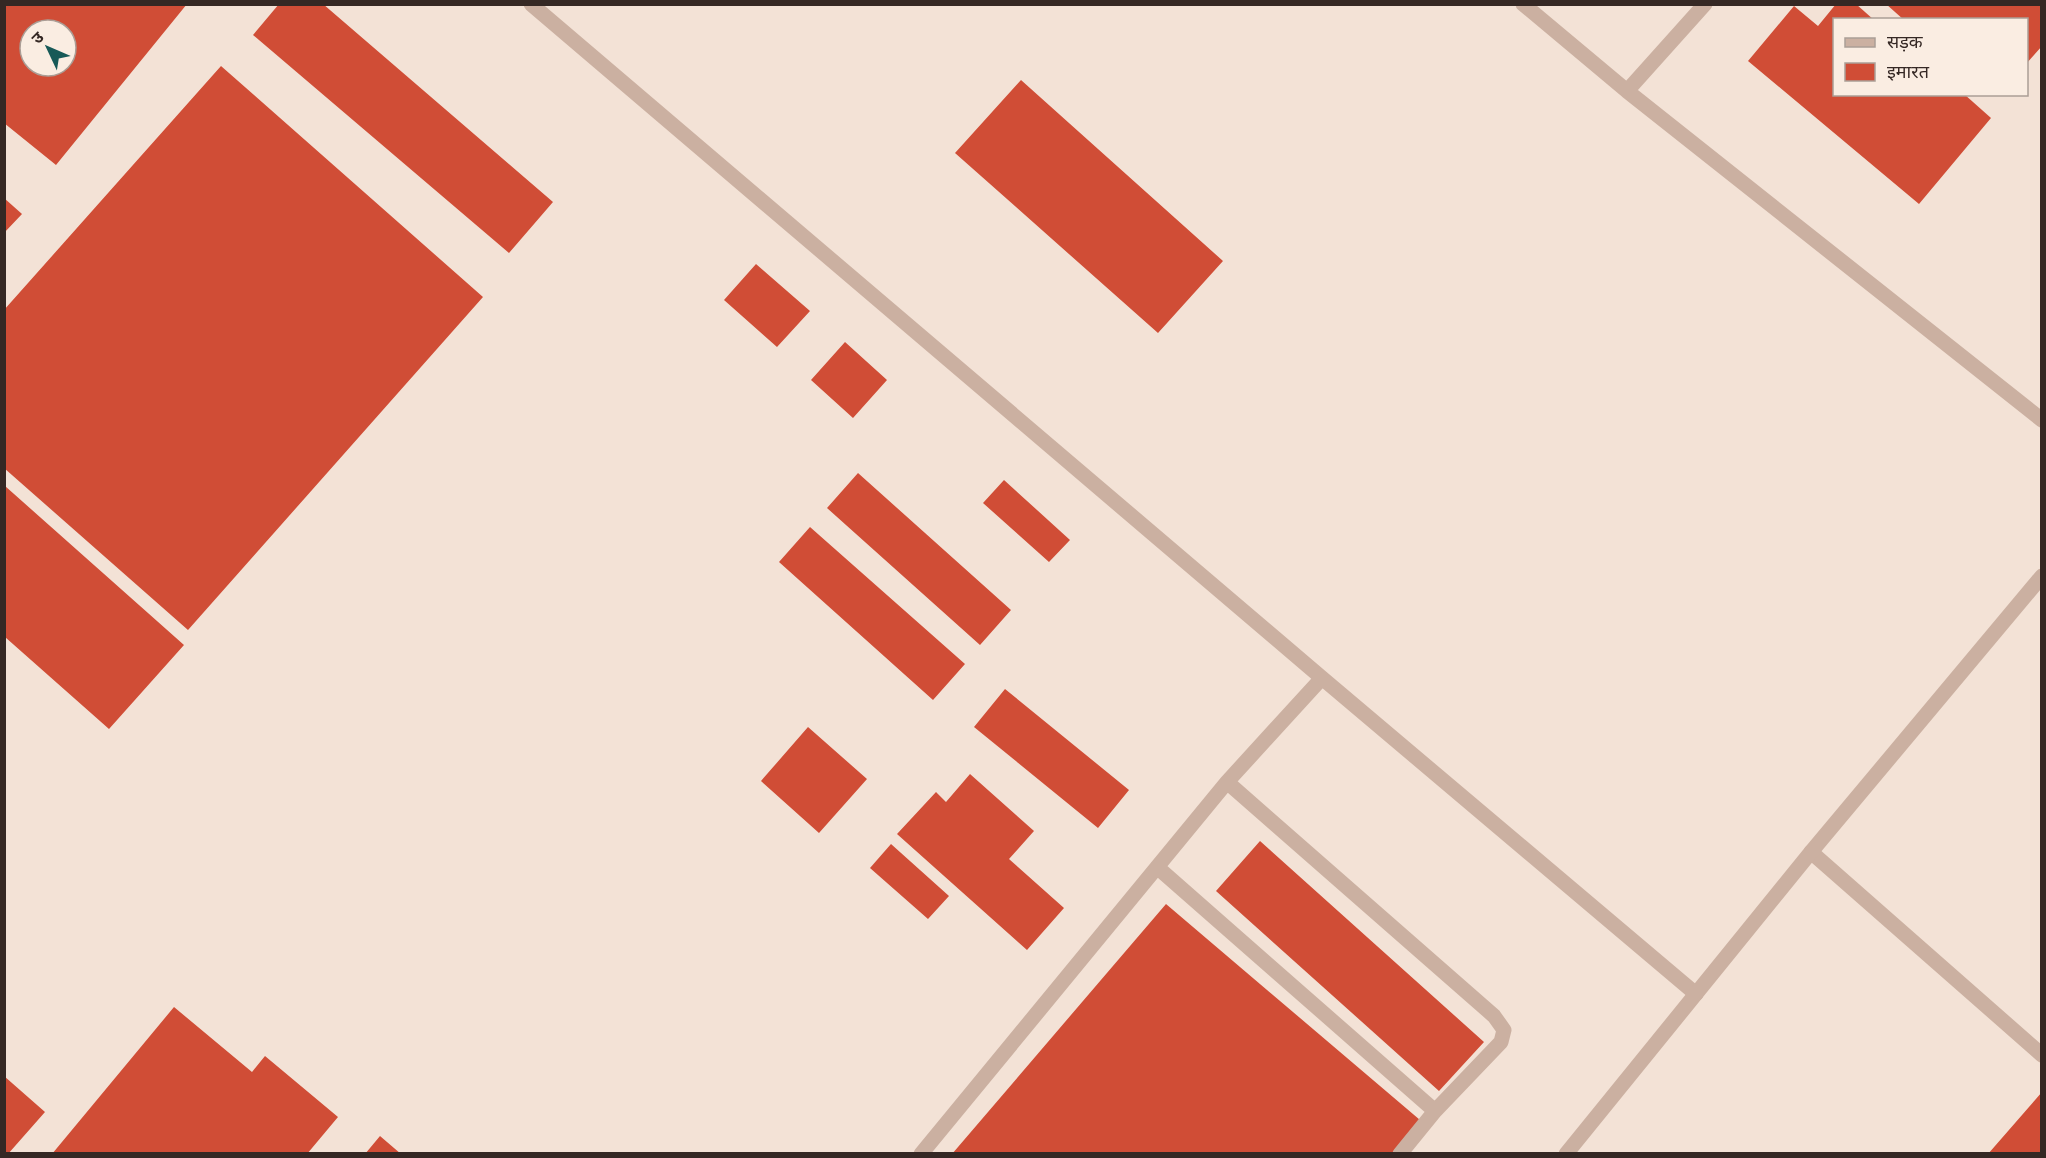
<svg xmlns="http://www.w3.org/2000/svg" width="2046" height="1158" font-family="'Open Sans','Noto Sans Devanagari',sans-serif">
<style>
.building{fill:#d04d36;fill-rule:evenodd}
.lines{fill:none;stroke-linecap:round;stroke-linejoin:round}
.service{stroke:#cbb0a1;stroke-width:15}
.minor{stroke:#cbb0a1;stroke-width:15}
</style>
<rect width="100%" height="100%" fill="#f3e2d6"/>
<path class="building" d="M4,4H187L56,165L4,123ZM30,30H66V66H30Z
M279,4H323L553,202L509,253L253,35Z
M1836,4H1856L1874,20H1834V94H1964L1991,118L1919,204L1748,61L1794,6L1818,26Z
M1886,4H2042V46L2026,64V20H1904Z
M221,66L483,297L188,630L4,468V310Z
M1021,80L1223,261L1158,333L955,153Z
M4,198L22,214L4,233Z
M756,264L810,311L777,347L724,300Z
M845,342L887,380L853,418L811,380Z
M858,473L1011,610L980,645L827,508Z
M1004,480L1070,540L1049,562L983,503Z
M5,486L184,645L109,729L5,637Z
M810,527L965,664L933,700L779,562Z
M1005,689L1129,790L1098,828L974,727Z
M808,727L867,779L819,833L761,781Z
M970,774L1034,831L1009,859L1064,908L1027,950L897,834L936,792L946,802Z
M1260,841L1484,1042L1439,1091L1216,891Z
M891,844L949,896L928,919L870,868Z
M1166,904L1420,1120L1391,1154H952Z
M174,1007L252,1072L265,1056L338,1117L307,1154H52Z
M4,1076L45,1112L8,1154H4Z
M2042,1092V1154H1988Z
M380,1136L401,1154H365Z"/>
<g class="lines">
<path class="service" d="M531,4L1322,678L1696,994
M1523,4L1627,91L2042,420
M1627,91L1705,4
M1227,782L1494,1016L1504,1030L1501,1042L1435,1111
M1811,852L2042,1055
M1157,867L1435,1111L1400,1154
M921,1154L1227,782L1322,678"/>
<path class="minor" d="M1566,1154L1811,852L2042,576"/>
</g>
<rect width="2046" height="1158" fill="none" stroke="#352824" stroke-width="12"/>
<rect x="1833" y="18" width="195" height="78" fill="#faede2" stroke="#ab9e96" stroke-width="1.5"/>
<rect x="1845" y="38" width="30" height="9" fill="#cbb0a1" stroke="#ab9e96" stroke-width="1.5"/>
<text x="1887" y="48" font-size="18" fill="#352824">सड़क</text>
<rect x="1845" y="63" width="30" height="18" fill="#d04d36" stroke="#ab9e96" stroke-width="1.5"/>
<text x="1887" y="78" font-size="18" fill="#352824">इमारत</text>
<g transform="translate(48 48) rotate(314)"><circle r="28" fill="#faede2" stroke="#ab9e96" stroke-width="1.5"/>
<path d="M0-4.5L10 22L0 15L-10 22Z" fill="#175957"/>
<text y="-9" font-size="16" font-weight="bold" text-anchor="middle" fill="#352824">उ</text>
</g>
</svg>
